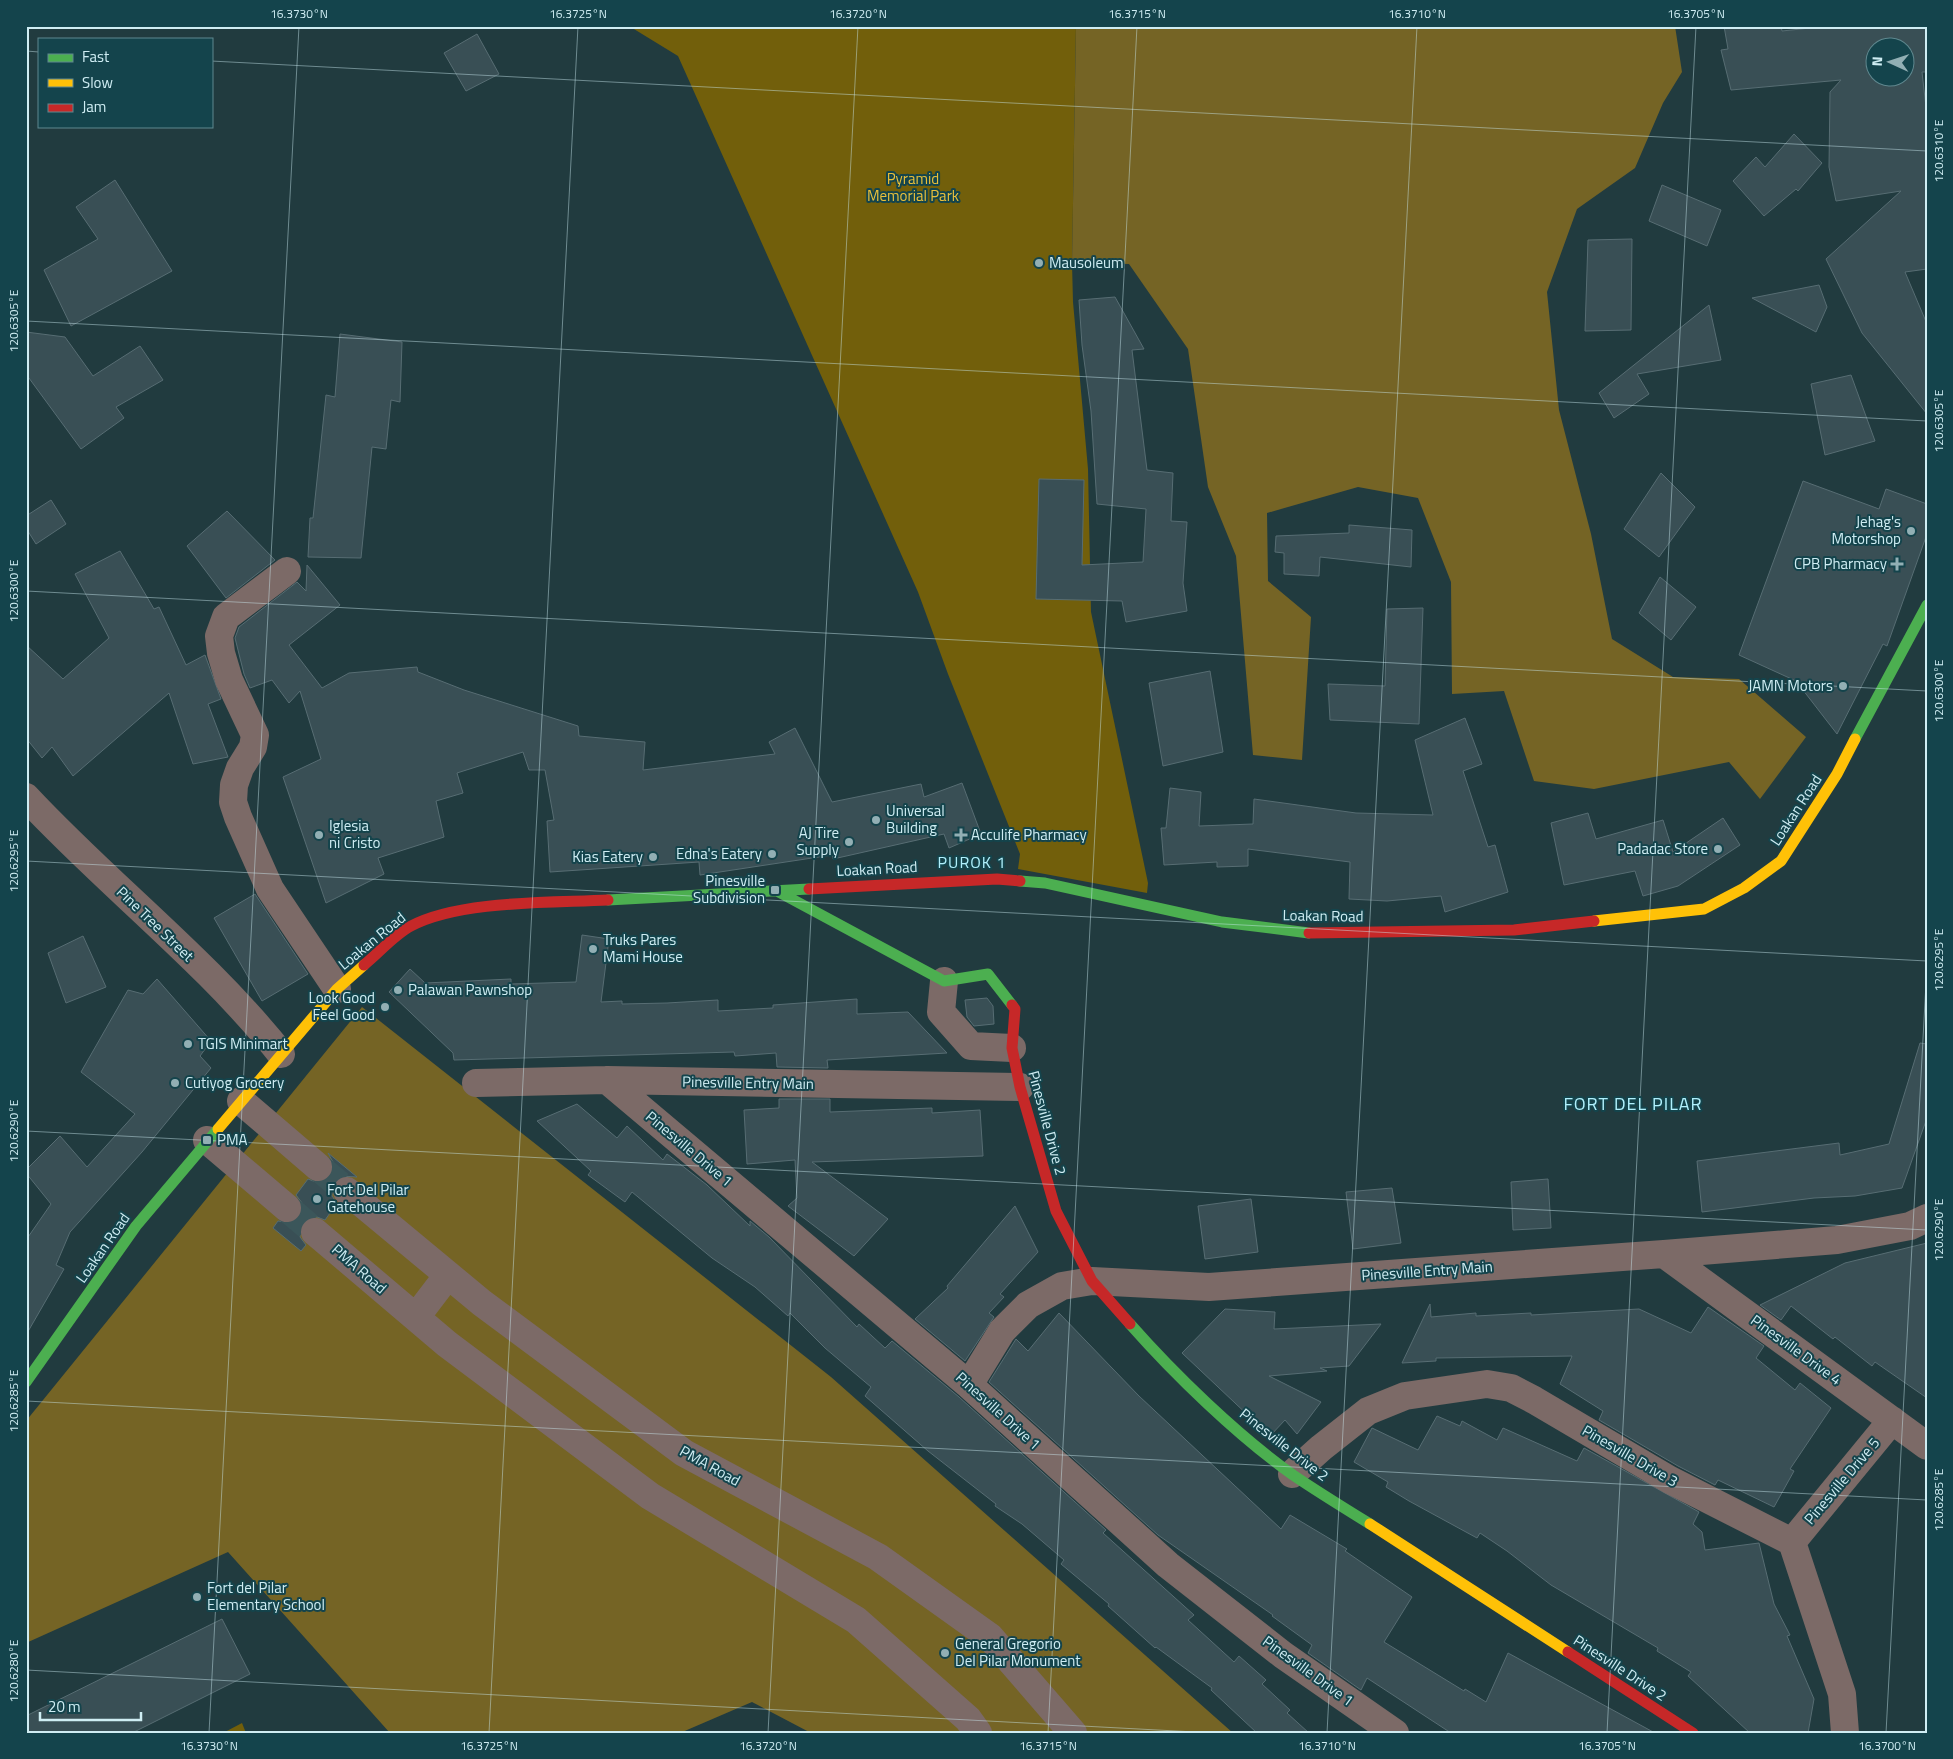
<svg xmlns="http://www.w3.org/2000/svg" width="1953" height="1759" font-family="'Titillium Web',sans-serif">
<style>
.green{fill:#725f0b}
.forest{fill:#756425}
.building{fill:#394f55;stroke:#576d73;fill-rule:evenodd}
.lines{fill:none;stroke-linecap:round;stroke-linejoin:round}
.street-tunnel{stroke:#3b565a;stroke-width:28;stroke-dasharray:28 14;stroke-linecap:butt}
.street{stroke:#7c6a67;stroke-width:28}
.fast{stroke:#4caf50;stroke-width:11}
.slow{stroke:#ffc107;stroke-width:11}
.jam{stroke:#c62828;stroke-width:11}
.ticks{fill:none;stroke:#cfedf3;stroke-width:1;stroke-opacity:0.45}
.poi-dot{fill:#92afb4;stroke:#14444c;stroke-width:2}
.labels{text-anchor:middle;stroke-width:4;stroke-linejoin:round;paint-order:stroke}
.park-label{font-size:15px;fill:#eac03b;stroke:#14444c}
.poi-label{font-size:15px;fill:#cfedf3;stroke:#14444c;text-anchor:start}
.street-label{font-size:15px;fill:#cfedf3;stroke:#14444c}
.neighbourhood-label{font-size:16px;letter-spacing:1px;fill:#b0f0fc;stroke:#14444c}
.quarter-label{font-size:18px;letter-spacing:1px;fill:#b0f0fc;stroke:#14444c}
.neatline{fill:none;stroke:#cfedf3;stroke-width:2}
.ticks-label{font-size:12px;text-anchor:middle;fill:#cfedf3}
</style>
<rect width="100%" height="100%" fill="#213b3f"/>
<path class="green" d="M629,26H1076L1072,263L1073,302L1088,469L1091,612L1148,883L1147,893L1018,869L1020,854L948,674L918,592L678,56Z
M242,1723L246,1733H223Z"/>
<path class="forest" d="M1076,26H1675L1682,72L1663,103L1635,168L1577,209L1547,292L1559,410L1591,534L1612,639L1673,677L1739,679L1806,737L1760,799L1729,762L1594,789L1534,781L1504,691L1452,694L1451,582L1418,498L1358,487L1267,513L1268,581L1311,617L1302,760L1253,755L1236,556L1208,487L1188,349L1129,264L1072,263Z
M362,1007L831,1377L1233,1733H811L752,1702L680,1733H390L228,1552L26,1643V1421Z"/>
<path class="building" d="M1724,26H1781L1782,31L1829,26H1927V72H1922L1927,116V269L1905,272L1927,324V414L1862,333L1826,259L1901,191L1836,201L1829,167L1830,92L1841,80L1731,90L1721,50L1728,49ZM1876,48H1906V78H1876Z
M477,34L499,74L466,91L444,53Z
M1794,134L1822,163L1798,191L1796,189L1764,216L1733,181L1756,157L1765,167Z
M115,180L172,271L71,326L44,270L98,239L76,207Z
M1662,185L1721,210L1707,246L1649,221Z
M1632,239L1631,330L1585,331L1588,240Z
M1819,285L1827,307L1816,332L1752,298Z
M1115,297L1144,349L1132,350L1147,470L1173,473L1171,521L1187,522L1183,583L1187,611L1126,622L1122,601L1036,599L1039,479L1084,480L1082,565L1143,562L1146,509L1097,504L1091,411L1082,345L1079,300Z
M1709,305L1721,360L1637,374L1649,394L1614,418L1599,393Z
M26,332L65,337L93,376L140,346L163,380L116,407L124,418L81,449L26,374Z
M340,334L402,342L400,402L391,400L386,449L372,447L361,558L308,557L310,518H313L326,395L335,397Z
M1851,375L1875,441L1825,455L1811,384Z
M1661,473L1695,507L1659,557L1624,529Z
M1803,481L1879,509L1886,489L1927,504V534L1887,646L1883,644L1837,734L1796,681L1739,655Z
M51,500L66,524L36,544L26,528V516Z
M227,511L275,560L226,598L187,546Z
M1349,525L1412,530L1411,567L1320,557L1319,576L1284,574V553L1275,552L1276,536L1349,533Z
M120,551L154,609L159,607L186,665L205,655L221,699L208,704L228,757L193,764L169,693L73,776L52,747L42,758L26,738V645L63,679L109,638L75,574Z
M307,565L340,605L289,645L322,688L349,673L417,667L418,672L464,690L578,726L579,736L645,742L643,770L775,754L769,742L795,728L832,802L921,784L924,797L962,783L981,834L949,848L944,834L833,859L832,855L700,875L699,862L550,872L547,821L554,820L545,770H529L523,752L457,773L463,793L436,801L444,837L378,858L384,874L326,903L283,777L321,759L300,691L289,703L272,680L250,688L244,674L235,638L239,627L297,582L306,591Z
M1660,577L1696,607L1671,640L1639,613Z
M1423,608L1419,724L1330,720L1328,684L1385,686L1387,609Z
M1210,671L1223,752L1163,766L1149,683Z
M1465,718L1482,764L1463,771L1488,847L1495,845L1508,892L1445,912L1441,896L1387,901L1349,899L1350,862L1248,849V866L1217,867V862L1164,865L1161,828H1166L1170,788L1201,792L1199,826L1253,824L1254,799L1356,813L1433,815L1415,740Z
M1588,813L1596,839L1663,820L1673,852L1723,818L1740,845L1678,886L1643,896L1635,871L1564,885L1551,823Z
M255,894L308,974L262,1001L214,918Z
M582,935L609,939L601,1002L622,1001V1004L667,1003L718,1000V1011L773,1008V1005L857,999V1014L908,1012L947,1053L827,1060L828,1068L777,1067L776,1053L735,1056L734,1052L454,1060L453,1053L389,992L410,969L425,983L511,979V984L576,982Z
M83,936L106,987L66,1003L48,953Z
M157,979L211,1041L200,1056L211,1068L142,1152L70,1232L56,1265L64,1269L26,1335V1240L51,1204L26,1173V1170L60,1136L87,1167L135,1114L81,1072L128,990L143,994Z
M987,998L993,1006L994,1024L974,1026L967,1017L965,1000Z
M1920,1043L1927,1044V1118L1902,1188L1855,1196L1814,1198L1702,1212L1697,1161L1839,1143L1840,1155L1889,1144Z
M779,1099H830V1112L932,1108V1113L980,1110L983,1156L812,1162L888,1219L854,1256L788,1206L797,1198L795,1160L747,1164L744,1110L779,1108Z
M577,1104L617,1138L627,1126L663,1160L667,1154L707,1185L750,1226V1221L769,1237L857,1327L859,1324L885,1348L892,1341L959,1397L1106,1530L1103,1533L1194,1615L1188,1620L1234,1662L1239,1656L1266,1680L1262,1684L1290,1710L1287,1713L1309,1733H1257L1211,1690L1212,1688L1156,1647L1155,1648L1108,1606L1109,1604L1061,1564L1064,1560L1022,1524L995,1506L996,1504L928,1451L865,1396L871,1387L825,1348L790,1313L788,1316L755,1287L712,1258L632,1192L625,1202L588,1175L591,1171L537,1121Z
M328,1153L357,1177L342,1176L335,1181L332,1188V1196L337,1203L325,1220L317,1217H310L303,1222L300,1230V1237L306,1245L301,1251L273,1228L278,1221L292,1223L299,1218L302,1210V1203L296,1195L308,1179L316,1182H323L330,1177L333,1169V1162Z
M1548,1179L1551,1228L1513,1230L1511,1182Z
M1392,1188L1401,1243L1353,1249L1346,1192Z
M1251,1199L1258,1252L1205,1259L1198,1206Z
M1015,1206L1038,1252L1000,1294L1004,1297L989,1313L994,1317L965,1361L915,1319L948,1288L947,1286Z
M1927,1243V1398L1875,1362L1872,1366L1835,1337L1833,1339L1791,1306L1781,1320L1760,1305L1845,1263Z
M1430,1304L1431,1317L1476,1313V1316L1531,1313V1315L1639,1309L1691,1333L1708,1307L1764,1346L1756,1358L1795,1390L1800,1383L1831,1408L1790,1469L1794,1471L1774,1507L1718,1480L1715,1485L1678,1466L1599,1420L1603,1411L1560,1384L1572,1356L1436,1358V1361L1402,1363Z
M1225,1309L1275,1312L1274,1329L1381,1324L1349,1366L1320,1368L1327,1371L1269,1376L1321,1402L1297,1434L1285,1420L1270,1436L1182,1353Z
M1059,1313L1139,1396L1281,1529L1290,1515L1347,1549L1345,1551L1412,1597L1384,1642L1464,1691L1465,1689L1486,1702L1508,1653L1655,1733H1451L1367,1678L1361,1690L1308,1653L1312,1645L1272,1616L1273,1615L1158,1535L989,1382L1016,1339L1028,1351Z
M1437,1416L1460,1426L1462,1421L1497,1440L1503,1428L1577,1461L1584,1448L1699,1512L1693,1524L1702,1532L1705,1550L1759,1543L1774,1604L1790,1635L1787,1636L1814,1699L1808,1733H1750L1688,1676L1691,1672L1657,1651L1658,1648L1551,1585L1507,1551L1480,1533L1477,1538L1409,1501L1386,1487L1388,1482L1354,1462L1372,1428L1418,1450Z
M222,1619L250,1674L132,1733H26V1716Z"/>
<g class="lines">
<path class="street-tunnel" d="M318,1167L347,1191
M287,1208L315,1232"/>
<path class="street" d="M287,571L226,617L219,636L221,653L229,680L255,735L253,747L240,768L234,785L233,802L238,817L270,889L337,989
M26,797C108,885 206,960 281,1054
M944,981L941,1012L971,1046L1012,1048
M607,1080L969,1385L1168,1565L1283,1655L1395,1733
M476,1083L607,1080L1020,1087
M241,1101L318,1167
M207,1140L287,1208
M347,1191L482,1303L684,1453L878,1557L990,1637L1073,1733
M315,1232L447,1344L650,1496L856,1620L968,1719L978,1733
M1664,1254L1927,1446
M416,1317L448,1275
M969,1385L1002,1331L1028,1305L1062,1286L1092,1281L1209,1287L1664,1254L1837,1240L1910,1226L1927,1218
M1292,1474L1321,1448L1368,1411L1405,1396L1487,1384L1511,1388L1534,1400L1670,1480L1792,1542L1842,1694L1845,1733
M1792,1542L1892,1420"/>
<path class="fast" d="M1855,739L1927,605
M1020,881L1045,883L1222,922L1309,933
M775,890L944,981L988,974L1012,1005
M608,900L809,889
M1130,1324C1175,1375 1237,1435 1293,1475C1318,1492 1344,1508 1370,1524
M26,1382L136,1226L218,1129"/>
<path class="slow" d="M1594,921L1704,909L1744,888L1781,861L1837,774L1855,739
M218,1129L337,989L364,965
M1370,1524L1568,1652"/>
<path class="jam" d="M809,889L997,879L1020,881
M1309,933L1514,930L1594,921
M364,965C379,953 394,935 411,926C460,900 552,903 608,900
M1012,1005L1015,1009L1012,1048L1020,1087L1056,1211L1092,1281L1130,1324
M1568,1652L1693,1733"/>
</g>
<path class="ticks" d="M26,51L39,52M211,61L1927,151M26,321L1927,421M26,591L1927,691M26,861L1927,961M26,1131L1927,1230M26,1401L1927,1500M26,1670L1214,1733M209,1733L299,26M489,1733L578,26M768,1733L858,26M1048,1733L1137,26M1327,1733L1417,26M1607,1733L1696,26M1886,1733L1927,964"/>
<g class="poi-dot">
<circle cx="1039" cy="263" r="5"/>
<circle cx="1911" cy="531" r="5"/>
<path d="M1894.5 556.5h5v5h5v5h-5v5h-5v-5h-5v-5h5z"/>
<circle cx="1843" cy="686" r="5"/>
<circle cx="876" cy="820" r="5"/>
<circle cx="319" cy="835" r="5"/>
<path d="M958.5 827.5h5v5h5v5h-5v5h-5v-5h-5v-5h5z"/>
<circle cx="849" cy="842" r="5"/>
<circle cx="1718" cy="849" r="5"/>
<circle cx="772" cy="854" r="5"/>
<circle cx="653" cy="857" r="5"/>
<rect x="770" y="885" width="10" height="10" rx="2.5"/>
<circle cx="593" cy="949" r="5"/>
<circle cx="398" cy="990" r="5"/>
<circle cx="385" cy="1007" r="5"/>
<circle cx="188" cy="1044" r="5"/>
<circle cx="175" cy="1083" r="5"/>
<rect x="202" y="1135" width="10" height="10" rx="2.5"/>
<circle cx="317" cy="1199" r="5"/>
<circle cx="197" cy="1597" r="5"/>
<circle cx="945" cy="1653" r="5"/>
</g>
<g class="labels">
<g class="park-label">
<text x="913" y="184">Pyramid<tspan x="913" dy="17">Memorial Park</tspan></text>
</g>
<g class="poi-label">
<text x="1049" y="268">Mausoleum</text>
<text x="1901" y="527" text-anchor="end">Jehag's<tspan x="1901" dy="17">Motorshop</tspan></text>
<text x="1887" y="569" text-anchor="end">CPB Pharmacy</text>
<text x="1833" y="691" text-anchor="end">JAMN Motors</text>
<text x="886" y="816">Universal<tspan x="886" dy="17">Building</tspan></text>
<text x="329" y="831">Iglesia<tspan x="329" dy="17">ni Cristo</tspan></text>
<text x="839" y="838" text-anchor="end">AJ Tire<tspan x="839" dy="17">Supply</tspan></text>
<text x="971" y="840">Acculife Pharmacy</text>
<text x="1708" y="854" text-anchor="end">Padadac Store</text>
<text x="762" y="859" text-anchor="end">Edna's Eatery</text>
<text x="643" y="862" text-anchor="end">Kias Eatery</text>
<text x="765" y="886" text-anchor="end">Pinesville<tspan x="765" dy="17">Subdivision</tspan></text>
<text x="603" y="945">Truks Pares<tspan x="603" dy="17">Mami House</tspan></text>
<text x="408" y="995">Palawan Pawnshop</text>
<text x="375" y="1003" text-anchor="end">Look Good<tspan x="375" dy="17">Feel Good</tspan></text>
<text x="198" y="1049">TGIS Minimart</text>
<text x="185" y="1088">Cutiyog Grocery</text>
<text x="217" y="1145">PMA</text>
<text x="327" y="1195">Fort Del Pilar<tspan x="327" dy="17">Gatehouse</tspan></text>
<text x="207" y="1593">Fort del Pilar<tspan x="207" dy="17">Elementary School</tspan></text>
<text x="955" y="1649">General Gregorio<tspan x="955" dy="17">Del Pilar Monument</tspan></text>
</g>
<g class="street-label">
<text transform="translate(1796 810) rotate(-57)" y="5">Loakan Road</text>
<text transform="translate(877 869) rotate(-3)" y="5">Loakan Road</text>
<text transform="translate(1323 916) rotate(1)" y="5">Loakan Road</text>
<text transform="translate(155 924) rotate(44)" y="5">Pine Tree Street</text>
<text transform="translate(372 941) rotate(-39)" y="5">Loakan Road</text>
<text transform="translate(748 1083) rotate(1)" y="5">Pinesville Entry Main</text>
<text transform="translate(1047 1123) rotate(75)" y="5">Pinesville Drive 2</text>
<text transform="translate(689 1149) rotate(40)" y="5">Pinesville Drive 1</text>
<text transform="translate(103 1248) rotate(-55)" y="5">Loakan Road</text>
<text transform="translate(359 1269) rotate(41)" y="5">PMA Road</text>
<text transform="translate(1427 1271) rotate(-4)" y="5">Pinesville Entry Main</text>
<text transform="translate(1796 1350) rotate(36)" y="5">Pinesville Drive 4</text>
<text transform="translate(998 1411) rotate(42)" y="5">Pinesville Drive 1</text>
<text transform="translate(1284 1445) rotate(38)" y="5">Pinesville Drive 2</text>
<text transform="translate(1630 1456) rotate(30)" y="5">Pinesville Drive 3</text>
<text transform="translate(710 1466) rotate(29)" y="5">PMA Road</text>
<text transform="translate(1842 1481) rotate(-50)" y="5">Pinesville Drive 5</text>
<text transform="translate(1620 1668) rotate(33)" y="5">Pinesville Drive 2</text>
<text transform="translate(1308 1671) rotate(36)" y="5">Pinesville Drive 1</text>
</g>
<g class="neighbourhood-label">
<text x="972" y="868">PUROK 1</text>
</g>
<g class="quarter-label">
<text x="1633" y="1110">FORT DEL PILAR</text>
</g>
</g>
<rect width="1953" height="1759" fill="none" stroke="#14444c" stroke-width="55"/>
<rect x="38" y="38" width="175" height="90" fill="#14444c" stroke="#5f888f"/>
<rect x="48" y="54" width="25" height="8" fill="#4caf50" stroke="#5f888f"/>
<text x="82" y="62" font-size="15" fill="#cfedf3">Fast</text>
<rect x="48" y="79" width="25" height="8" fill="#ffc107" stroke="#5f888f"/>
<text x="82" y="88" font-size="15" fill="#cfedf3">Slow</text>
<rect x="48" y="104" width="25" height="8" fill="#c62828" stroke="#5f888f"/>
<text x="82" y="112" font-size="15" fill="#cfedf3">Jam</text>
<g transform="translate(1890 62) rotate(273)"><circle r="24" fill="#14444c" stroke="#5f888f"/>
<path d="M0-4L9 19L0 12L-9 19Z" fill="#92afb4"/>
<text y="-8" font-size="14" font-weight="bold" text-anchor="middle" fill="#cfedf3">N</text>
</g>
<path d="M40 1712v8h101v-8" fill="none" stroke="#cfedf3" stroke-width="2.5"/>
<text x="48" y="1712" font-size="15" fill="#cfedf3" stroke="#14444c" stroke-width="4" paint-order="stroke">20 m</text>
<rect x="28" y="28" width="1898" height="1704" class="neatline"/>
<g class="ticks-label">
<text x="299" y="18">16.3730°N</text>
<text x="578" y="18">16.3725°N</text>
<text x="858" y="18">16.3720°N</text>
<text x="1137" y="18">16.3715°N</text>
<text x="1417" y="18">16.3710°N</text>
<text x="1696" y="18">16.3705°N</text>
<text transform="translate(1939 151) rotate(-90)" y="4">120.6310°E</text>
<text transform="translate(14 321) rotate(-90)" y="4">120.6305°E</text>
<text transform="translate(1939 421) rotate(-90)" y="4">120.6305°E</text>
<text transform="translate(14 591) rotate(-90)" y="4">120.6300°E</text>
<text transform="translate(1939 691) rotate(-90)" y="4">120.6300°E</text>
<text transform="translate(14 861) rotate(-90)" y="4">120.6295°E</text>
<text transform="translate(1939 960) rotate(-90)" y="4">120.6295°E</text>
<text transform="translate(14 1131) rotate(-90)" y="4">120.6290°E</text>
<text transform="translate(1939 1230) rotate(-90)" y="4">120.6290°E</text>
<text transform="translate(14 1401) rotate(-90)" y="4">120.6285°E</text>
<text transform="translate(1939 1500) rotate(-90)" y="4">120.6285°E</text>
<text transform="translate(14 1671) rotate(-90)" y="4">120.6280°E</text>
<text x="209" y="1750">16.3730°N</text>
<text x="489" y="1750">16.3725°N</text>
<text x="768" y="1750">16.3720°N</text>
<text x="1048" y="1750">16.3715°N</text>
<text x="1327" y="1750">16.3710°N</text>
<text x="1607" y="1750">16.3705°N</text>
<text x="1887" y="1750">16.3700°N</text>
</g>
</svg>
